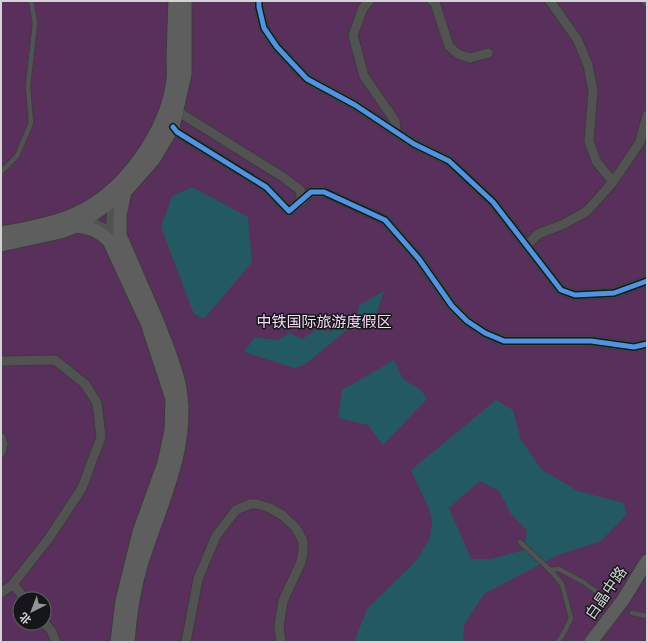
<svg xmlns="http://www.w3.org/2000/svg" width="648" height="643" font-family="Cabin,'Noto Sans SC',sans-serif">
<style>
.green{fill:#592f5c;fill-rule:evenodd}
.water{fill:#235a61;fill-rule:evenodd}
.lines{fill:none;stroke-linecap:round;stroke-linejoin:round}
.lane-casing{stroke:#3c3c3d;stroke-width:6}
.street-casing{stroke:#3c3c3d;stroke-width:11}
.secondary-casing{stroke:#3c3c3d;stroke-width:15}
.lane{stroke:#525253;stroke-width:4.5}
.street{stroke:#525253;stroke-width:9}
.secondary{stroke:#5e5e5e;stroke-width:13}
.cycleway-casing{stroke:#151618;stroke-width:8}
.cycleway{stroke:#4d94e3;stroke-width:5}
.labels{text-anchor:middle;stroke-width:3;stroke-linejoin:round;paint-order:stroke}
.park-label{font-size:15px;fill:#f8d9f9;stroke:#151618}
.street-label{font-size:15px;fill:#d3d3d5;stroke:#151618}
</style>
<rect width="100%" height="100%" fill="#1f1f20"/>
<path class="green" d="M1,1H647V642H1ZM20,599H44V623H20Z"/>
<path class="water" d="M192,187L248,217L252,262L204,319L194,314L161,227L172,196Z
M384,291L375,318L353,325L304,365L294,368L244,352L255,337L278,340L290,333L302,339L316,330L331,331L358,313L359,305Z
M394,360L403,379L421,390L427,399L383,445L368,425L338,418L342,390Z
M496,400L513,410L521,440L542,470L578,491L624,503L626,515L601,541L558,555L484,594L464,625L463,642H355V640L367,609L417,560L430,538L432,521L430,511L411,470ZM480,481L499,491L511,514L527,531L524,550L491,559H471L449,508Z"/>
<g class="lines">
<defs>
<path id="lane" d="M1,172L17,156L31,123L28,86L35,23L31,1
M520,542L550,570
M632,613L647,616
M558,642L565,631L571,618L562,584L550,570L559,569L583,582L607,599"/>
<path id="street" d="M259,1V7L264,28L277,47L307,79L355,105L414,144L449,161L493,202L561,290L575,295L614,293L647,281
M369,1L363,8L353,35L364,76L395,121L396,132
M432,1L435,3L449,46L458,54L470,58L488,53
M550,1L577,39L588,65L593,91L589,141L596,161L613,182
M647,1V2
M177,111L283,177L300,190L302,201
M173,127L177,132L266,187L289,211L311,192H324L385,220L419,259L452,306L467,321L485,333L504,341H591L634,347L647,344
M83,218L115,233
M109,241L113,197
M527,245L538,234L564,224L587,211L613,182L640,142L647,115
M1,361L55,360L85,384L97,403L101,437L82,488L49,538L13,584L1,593
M1,438L3,444L1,452
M13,584L25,599
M44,622L52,632L56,642
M186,642L198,579L216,536L236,510L250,504H257L270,508L282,515L296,528L303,541V552L301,562L283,601L279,626L281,642"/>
<path id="secondary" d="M125,192L120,215V235C132,263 144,290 156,318C164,339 174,361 179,384C192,444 160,505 142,562C134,588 130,615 128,642
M77,226C91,228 99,231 109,241L147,323L172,399L171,430L164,463L139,532L122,601L117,642
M1,233C24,229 57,223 77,213C125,191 166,132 173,80C174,72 173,64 173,56C174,37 174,19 175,1
M1,245L61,232L77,226L125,192L154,159L173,127L185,74V1
M591,642L623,600L647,561"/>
</defs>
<use href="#lane" class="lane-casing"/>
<use href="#street" class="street-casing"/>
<use href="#secondary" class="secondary-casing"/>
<use href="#lane" class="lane"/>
<use href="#street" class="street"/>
<use href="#secondary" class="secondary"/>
<defs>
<path id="cycleway" d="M259,1V7L264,28L277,47L307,79L355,105L414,144L449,161L493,202L561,290L575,295L614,293L647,281
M173,127L177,132L266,187L289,211L311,192H324L385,220L419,259L452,306L467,321L485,333L504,341H591L634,347L647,344"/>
</defs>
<use href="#cycleway" class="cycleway-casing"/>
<use href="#cycleway" class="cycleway"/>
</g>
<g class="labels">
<g class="park-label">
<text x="324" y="327">中铁国际旅游度假区</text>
</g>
<g class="street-label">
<text transform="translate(606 593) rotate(-55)" y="5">白晶中路</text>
</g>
</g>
<rect width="648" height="643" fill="none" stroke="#d3d3d5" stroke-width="4"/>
<g transform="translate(32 611) rotate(222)"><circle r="19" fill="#151618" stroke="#616264"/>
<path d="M0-3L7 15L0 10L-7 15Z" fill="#949496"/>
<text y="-6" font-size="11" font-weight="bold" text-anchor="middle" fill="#d3d3d5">北</text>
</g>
</svg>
